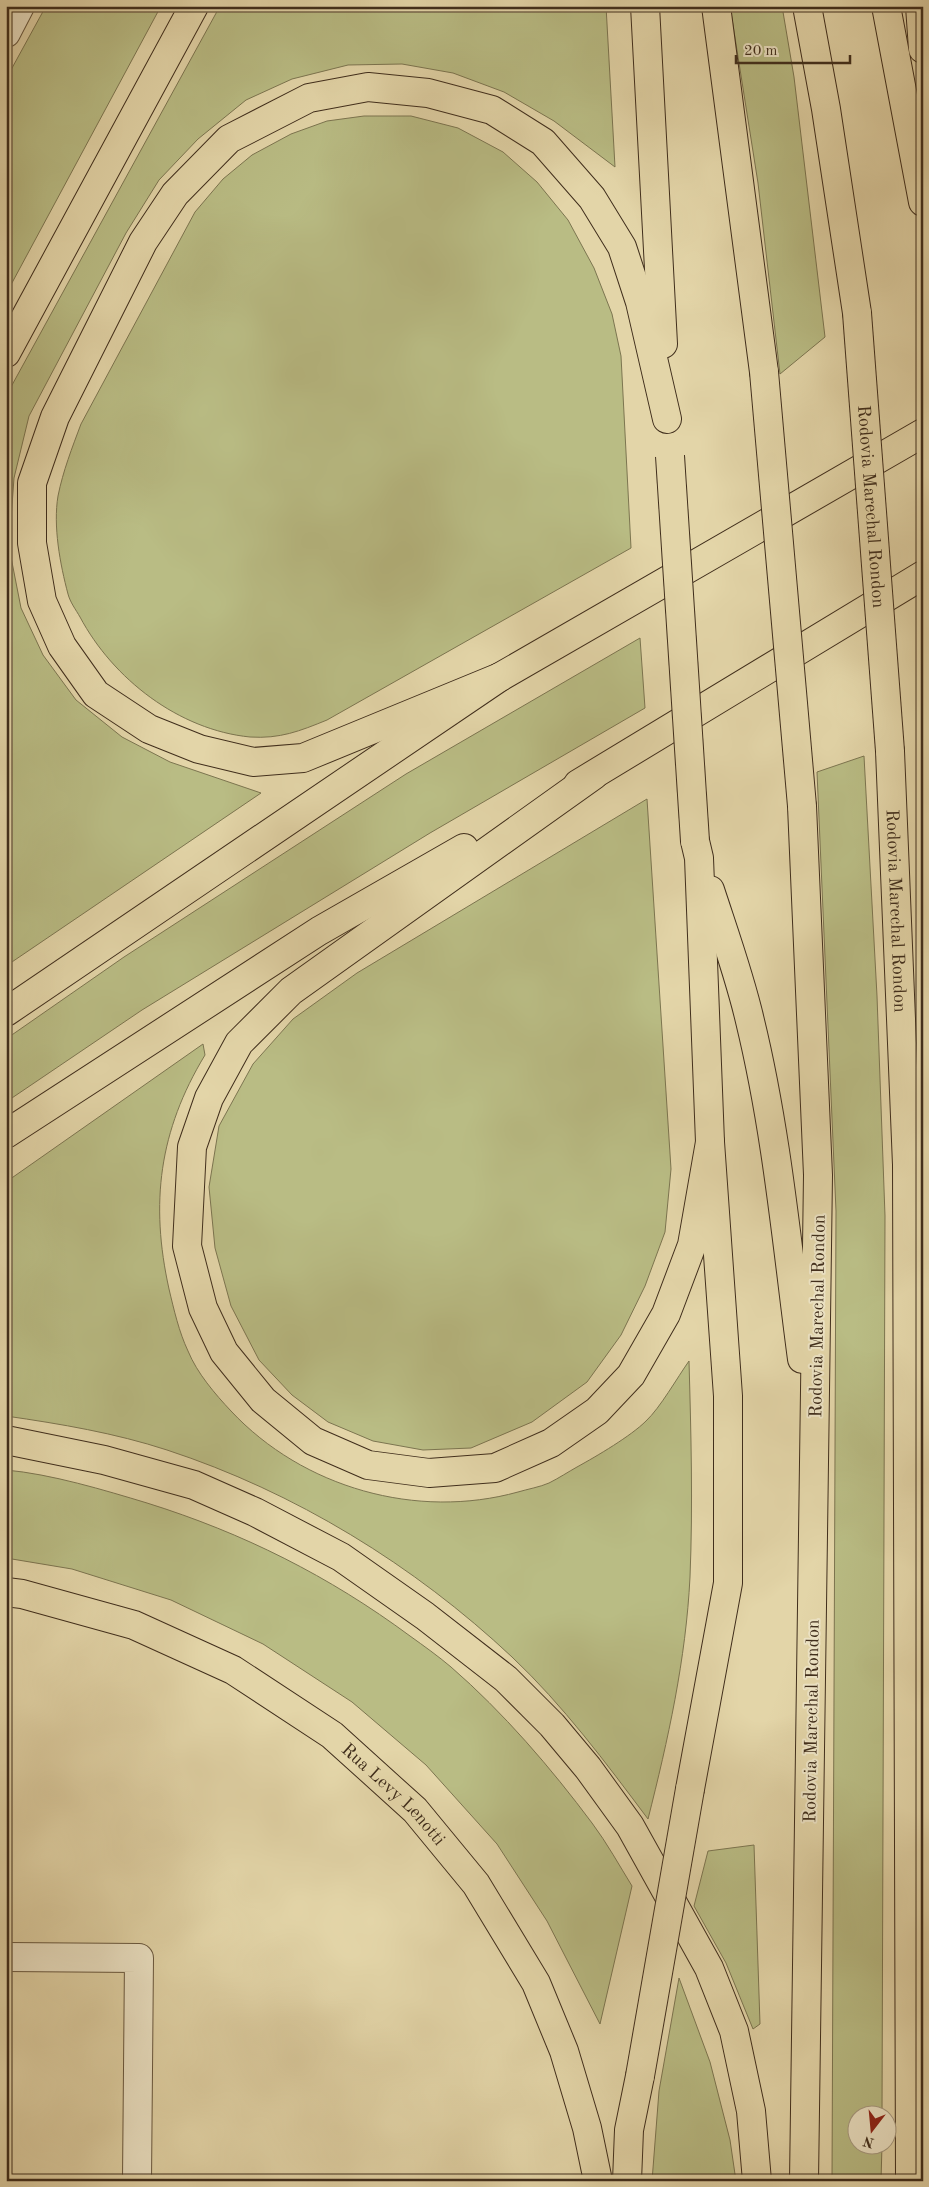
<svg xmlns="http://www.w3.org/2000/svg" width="929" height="2187" font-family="'Old Standard TT',serif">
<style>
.green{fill:#b9bc84;stroke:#7c7550}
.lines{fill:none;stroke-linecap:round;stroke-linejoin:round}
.minor-casing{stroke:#69583f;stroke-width:30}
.trunk-casing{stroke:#402e1c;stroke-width:30}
.motorway-casing{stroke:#402e1c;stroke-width:30}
.minor{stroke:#ede4c6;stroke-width:28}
.trunk{stroke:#e3d5a8;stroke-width:28}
.motorway{stroke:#e3d5a8;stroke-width:28}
.motorway-bridge-casing{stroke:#402e1c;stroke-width:30;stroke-linecap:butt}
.motorway-bridge{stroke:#e3d5a8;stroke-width:28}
.labels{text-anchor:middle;stroke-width:4;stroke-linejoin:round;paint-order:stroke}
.street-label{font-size:18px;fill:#402e1c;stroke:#ede4c6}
</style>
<rect width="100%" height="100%" fill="#e3d5a8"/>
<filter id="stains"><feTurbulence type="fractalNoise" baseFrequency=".004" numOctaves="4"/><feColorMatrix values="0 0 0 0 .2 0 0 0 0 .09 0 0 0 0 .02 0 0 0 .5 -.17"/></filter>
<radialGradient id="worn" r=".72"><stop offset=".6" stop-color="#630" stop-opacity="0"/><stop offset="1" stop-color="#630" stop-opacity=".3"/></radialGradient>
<path class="green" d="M46,6H161L6,294V79Z
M220,6H606L615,167L554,121L504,92L453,73L402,64L348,65L292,79L246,100L198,139L159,180L126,233L29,416L14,478L9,547L21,608L43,655L76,700L122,737L170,762L261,793L6,966V396Z
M730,6H782L794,77L825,337L780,374L758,183Z
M364,116H411L458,128L503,152L537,182L568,220L594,268L612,314L621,356L631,548L327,720C300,731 280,739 250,737C179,730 113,679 80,617C76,610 70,602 68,594C60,564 53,526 58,496C63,471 72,448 81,424L195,212L223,179L252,155L291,134L327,121Z
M640,638L645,708L430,833L142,1010L6,1102V1039L124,957L406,774Z
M864,756L877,996L885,1216L882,2114H856V2144L882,2145L881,2181H832L836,1211L817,772Z
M647,799L671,1169L665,1232L645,1286L621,1335L587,1382L532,1422L471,1448L423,1450L373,1441L328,1422L292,1395L259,1360L231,1306L215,1248L209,1187L219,1126L253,1064L293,1019L357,973Z
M203,1044L205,1055C159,1131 150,1203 169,1289C174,1310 179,1332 188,1351C197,1373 215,1394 231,1411C303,1488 417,1520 518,1492C528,1489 540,1487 549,1483C559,1478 568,1472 577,1467C597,1456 631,1436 646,1421C660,1408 677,1378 689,1361C691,1433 693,1505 690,1577C686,1659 668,1740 648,1819C606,1763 563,1705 512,1657C414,1565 295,1492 167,1450C115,1433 61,1424 6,1416V1182Z
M6,1470C51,1474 104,1490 147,1503C243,1533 329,1576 410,1636C424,1646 438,1656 451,1667C503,1712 551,1768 592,1823C607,1843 619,1865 632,1886L600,2024L547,1921L497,1844L426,1765L352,1702L263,1644L171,1600L72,1569L6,1558Z
M754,1845L760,2024L753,2029L726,1963L694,1906L708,1851Z
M679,1978L710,2062L730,2140L736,2181H652L659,2091Z"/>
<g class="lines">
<defs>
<path id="minor" d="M6,33L20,6
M6,1957L139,1958L137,2181"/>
<g id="trunk">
<path d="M886,6L923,202"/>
<path id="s1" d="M6,1592L22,1594L134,1625L233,1670L332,1735L415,1810L476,1884L536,1983L564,2051L587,2128L598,2181"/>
</g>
<g id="motorway">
<path d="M645,6L663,344"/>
<path d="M716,6L764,372"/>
<path d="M807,6L826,109L857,313"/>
<path d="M920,6L923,49"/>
<path d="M6,353L194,6"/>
<path d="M500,677L303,758L253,762L199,749L149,729L96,694L62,646L42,601L32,543V483L55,417L143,242L175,194L229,139L309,98L368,87L428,93L492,110L543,142L592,198L622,247L640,302L667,419"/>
<path id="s2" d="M890,751L907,1165L910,2181"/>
<path d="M594,775L291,991L239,1043L209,1098L192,1147L187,1246L203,1308L224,1352L263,1400L313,1441L368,1465L429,1473L495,1468L551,1443L597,1411L631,1375L666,1314L692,1245L710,1142"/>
<path d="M578,784L923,575"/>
<path d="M802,806L818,1175L804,2181"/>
<path d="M710,890C724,933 740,977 750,1021C777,1132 787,1246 802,1359"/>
<path d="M6,1012L500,677L923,433"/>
<path d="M6,1134L319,931L464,848"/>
<path d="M6,1440L104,1460L194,1485L255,1512L341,1557L425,1616L506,1679L552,1725L588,1768L630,1826L709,1968L734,2031L751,2111L757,2181"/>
<path d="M690,1789L728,1583V1396L710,1142L699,858L695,841"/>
<path d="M627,2181L629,2130L640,2076"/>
</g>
</defs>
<use href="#minor" class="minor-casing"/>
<use href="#trunk" class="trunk-casing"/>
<use href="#motorway" class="motorway-casing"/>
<use href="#minor" class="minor"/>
<use href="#trunk" class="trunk"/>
<use href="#motorway" class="motorway"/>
<defs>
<g id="motorway-bridge">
<path id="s3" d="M857,313L890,751"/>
<path d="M764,372L802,806"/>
<path d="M670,456L695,841"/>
<path d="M640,2076L690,1789"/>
</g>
</defs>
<use href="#motorway-bridge" class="motorway-bridge-casing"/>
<use href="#motorway-bridge" class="motorway-bridge"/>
</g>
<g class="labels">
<g class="street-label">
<text dy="6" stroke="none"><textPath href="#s3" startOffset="194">Rodovia Marechal Rondon</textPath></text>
<text dy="6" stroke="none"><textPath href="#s2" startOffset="160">Rodovia Marechal Rondon</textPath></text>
<text transform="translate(817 1316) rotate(-89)" y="6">Rodovia Marechal Rondon</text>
<text transform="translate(811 1721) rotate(-89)" y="6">Rodovia Marechal Rondon</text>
<text dy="6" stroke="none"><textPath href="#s1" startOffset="445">Rua Levy Lenotti</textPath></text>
</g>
</g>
<rect width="929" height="2187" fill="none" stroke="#e3d5a8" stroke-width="25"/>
<rect x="8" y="8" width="914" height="2172" fill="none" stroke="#402e1c" stroke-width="2.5"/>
<rect x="12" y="12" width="904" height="2162" fill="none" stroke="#402e1c"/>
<g transform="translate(872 2130) rotate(196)"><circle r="24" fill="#ede4c6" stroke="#a89b82"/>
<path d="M0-4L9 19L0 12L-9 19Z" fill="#8f2418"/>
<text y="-8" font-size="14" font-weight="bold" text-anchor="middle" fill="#402e1c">N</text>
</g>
<path d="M736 55v8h114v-8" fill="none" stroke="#402e1c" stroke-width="2.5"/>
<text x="744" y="55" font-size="15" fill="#402e1c" stroke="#ede4c6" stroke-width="4" paint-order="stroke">20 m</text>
<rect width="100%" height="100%" filter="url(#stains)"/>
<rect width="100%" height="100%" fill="url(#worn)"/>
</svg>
